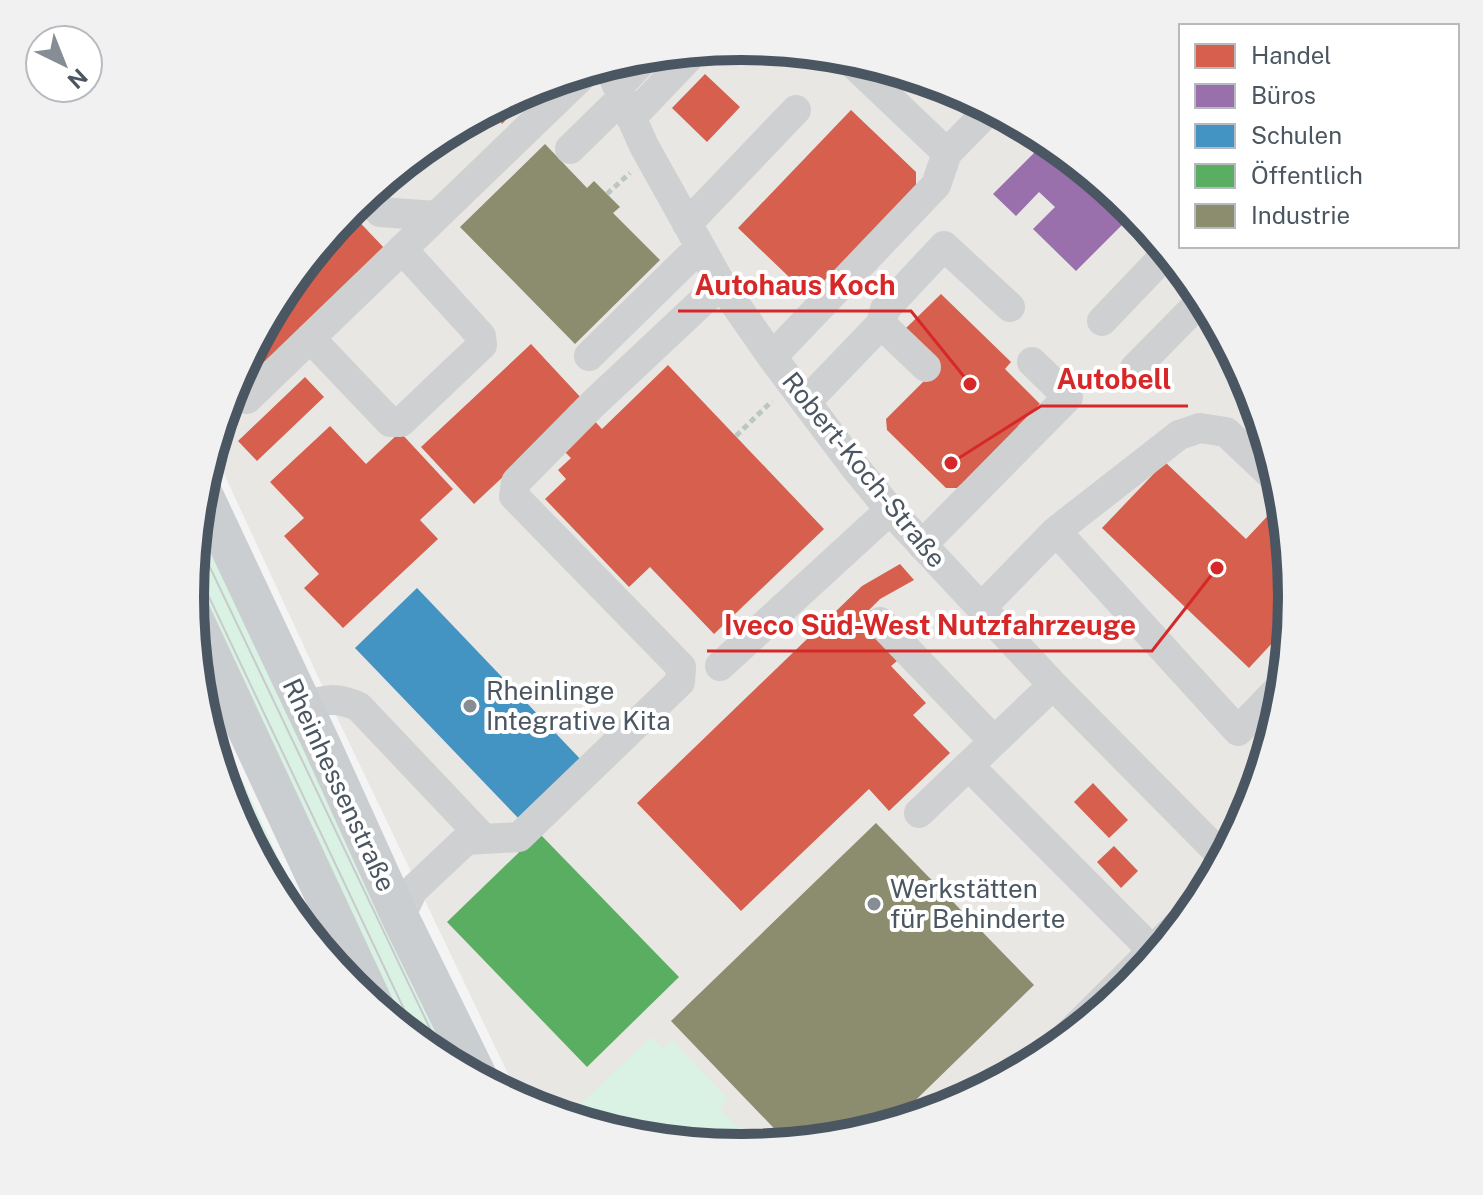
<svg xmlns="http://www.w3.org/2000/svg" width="1483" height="1195" font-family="'Public Sans',sans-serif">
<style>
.commercial{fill:#e8e7e3}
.green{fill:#d9f2e3}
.shops{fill:#d6604d}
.offices{fill:#9970ab}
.schools{fill:#4393c3}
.public{fill:#5aae61}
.industry{fill:#8c8c6e}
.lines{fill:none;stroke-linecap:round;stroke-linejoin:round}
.path{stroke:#bcc7c4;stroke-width:5;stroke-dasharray:6 4;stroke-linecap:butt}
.minor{stroke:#ced0d2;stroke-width:30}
.major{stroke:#caced1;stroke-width:38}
.tram{stroke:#c9cacc;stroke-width:2}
.poi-dot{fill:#868d94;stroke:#fff;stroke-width:3}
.labels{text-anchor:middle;stroke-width:8;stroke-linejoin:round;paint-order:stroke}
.street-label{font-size:26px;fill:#4a5661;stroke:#fff}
.poi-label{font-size:26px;fill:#4a5661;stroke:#fff;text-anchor:start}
.rim{fill:none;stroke:#4a5661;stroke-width:10}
.leader{fill:none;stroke:#d62828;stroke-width:3}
.callout-dot{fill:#d62828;stroke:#fff;stroke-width:3}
.callout-label{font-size:28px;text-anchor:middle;font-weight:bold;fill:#d62828;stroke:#fff;stroke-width:8;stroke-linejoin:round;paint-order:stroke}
</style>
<rect width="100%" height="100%" fill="#f4f4f4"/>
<path class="commercial" d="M742,46L850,57L953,88L1048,139L1132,208L1200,291L1251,387L1282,490L1293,598L1282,706L1251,809L1200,904L1048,1056L952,1107L849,1138L741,1149L633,1138L530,1107L522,1103L333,709L213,450L232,386L283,291L352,207L435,139L531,88L634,57Z"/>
<path class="green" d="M198,512L459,1069L435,1056L400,1028L192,581Z
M199,687L322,952L283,904L232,808L201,705Z
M651,1037L663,1049L672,1040L728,1099L719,1108L757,1147L741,1149L633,1138L566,1118Z"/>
<path class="shops" d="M705,74L740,107L707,142L672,108Z
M512,98L517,108L502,124L494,108Z
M851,110L916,172V189L812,299L738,228Z
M1116,195L1132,208L1135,212L1133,214L1114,196Z
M349,211L386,250L247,381L239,373L283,291Z
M941,294L1011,362L1005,369L1040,404L1018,426L1022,429L957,488H946L887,430L886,419L940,365L904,330Z
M531,344L584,401L474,504L421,447Z
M668,365L824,529L714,634L650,567L629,587L545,499L566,479L558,470L571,458L559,446L590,416L602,429Z
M305,377L324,397L257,461L238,441Z
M330,426L366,464L400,432L453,489L420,520L438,539L343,628L304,588L319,574L284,536L304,518L270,482Z
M1165,462L1246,539L1277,506L1285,513L1293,598L1290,624L1249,668L1102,528Z
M900,564L914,580L880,599L865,614L903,656L891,666L926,703L913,715L950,753L889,811L869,789L741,911L637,803L862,586Z
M1093,783L1128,820L1109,838L1074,802Z
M1114,846L1138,871L1121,888L1097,862Z"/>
<path class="offices" d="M1048,139L1096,178L1133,214L1076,271L1033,229L1055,207L1039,192L1016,216L993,194Z"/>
<path class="schools" d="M417,588L585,764L523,823L355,648Z"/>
<path class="public" d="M539,833L679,977L587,1067L447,922Z"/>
<path class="industry" d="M545,144L587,188L594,181L620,207L613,213L660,260L575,344L460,227Z
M876,823L1034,985L888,1127L849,1138L789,1144L671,1021Z"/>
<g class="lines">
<path class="path" d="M607,194L630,173
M736,436L772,401"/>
<path class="minor" d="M845,56L947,153
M608,65L644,146L721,284L772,357L854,466L890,510L1053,685L1224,858
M618,87L648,55
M631,118L695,51
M570,149L622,98
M365,196L380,212L436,216
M687,224L796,110
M1102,321L1168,252
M881,324L926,367
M310,338L390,422H401L482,345L481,336L402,249
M589,356L700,247
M772,357L936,185L947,153L991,108
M1135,368L1204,298
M247,399L587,71
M806,402L881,324L885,309L944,246L1010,307
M1056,531L1238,731L1285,682
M922,545L1068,397L1032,362
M981,608L1056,531L1179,435L1200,428L1226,432L1280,483
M880,622L994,741
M720,666L890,510
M304,706C326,699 337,697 359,707L484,839
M969,766L1152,950
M919,813L1053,685
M400,917L413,890L466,840L519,837L680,682L681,667L514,496L516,482L594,403L721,284
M1046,1057L1200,903"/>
<path class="major" d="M201,488L322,745L400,917L480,1080
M191,611L376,1008"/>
<path class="tram" d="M196,538L446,1062
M193,563L420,1043"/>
</g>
<g class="poi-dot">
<circle cx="470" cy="706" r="8"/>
<circle cx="874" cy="904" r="8"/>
</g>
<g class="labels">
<g class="street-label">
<text transform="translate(864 470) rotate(51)" y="9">Robert-Koch-Straße</text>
<text transform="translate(339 785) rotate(65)" y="9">Rheinhessenstraße</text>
</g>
<g class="poi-label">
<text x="486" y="700">Rheinlinge<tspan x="486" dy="30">Integrative Kita</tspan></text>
<text x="890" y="898">Werkstätten<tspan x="890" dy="30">für Behinderte</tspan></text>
</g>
</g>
<path d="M0 0H1483V1195H0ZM204 597a537 537 0 1 1 1074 0a537 537 0 1 1-1074 0Z" fill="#f1f1f2" fill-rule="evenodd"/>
<path class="rim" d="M204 597a537 537 0 1 1 1074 0a537 537 0 1 1-1074 0Z"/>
<path class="leader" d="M970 384L911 311H678M951 463L1041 406H1188M1217 568L1152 651H707"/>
<g class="callout-dot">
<circle cx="970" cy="384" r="8"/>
<circle cx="951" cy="463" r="8"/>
<circle cx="1217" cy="568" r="8"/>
</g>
<g class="callout-label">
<text x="795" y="295">Autohaus Koch</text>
<text x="1114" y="389">Autobell</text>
<text x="930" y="635">Iveco Süd-West Nutzfahrzeuge</text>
</g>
<rect x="1179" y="24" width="280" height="224" fill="#ffffff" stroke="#b7bbc0" stroke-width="2"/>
<rect x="1195" y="44" width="40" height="24" fill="#d6604d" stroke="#b7bbc0" stroke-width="2"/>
<text x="1251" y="64" font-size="24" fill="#4a5661">Handel</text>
<rect x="1195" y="84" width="40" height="24" fill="#9970ab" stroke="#b7bbc0" stroke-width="2"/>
<text x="1251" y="104" font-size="24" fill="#4a5661">Büros</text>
<rect x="1195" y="124" width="40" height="24" fill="#4393c3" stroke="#b7bbc0" stroke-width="2"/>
<text x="1251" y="144" font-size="24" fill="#4a5661">Schulen</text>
<rect x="1195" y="164" width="40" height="24" fill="#5aae61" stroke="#b7bbc0" stroke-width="2"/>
<text x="1251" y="184" font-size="24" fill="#4a5661">Öffentlich</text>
<rect x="1195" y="204" width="40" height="24" fill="#8c8c6e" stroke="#b7bbc0" stroke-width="2"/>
<text x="1251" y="224" font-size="24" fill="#4a5661">Industrie</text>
<g transform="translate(64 64) rotate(137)"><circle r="38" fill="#ffffff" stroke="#b7bbc0" stroke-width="2"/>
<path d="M0-6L14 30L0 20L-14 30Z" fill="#868d94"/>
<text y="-12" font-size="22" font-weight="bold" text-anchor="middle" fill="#4a5661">N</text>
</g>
</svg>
